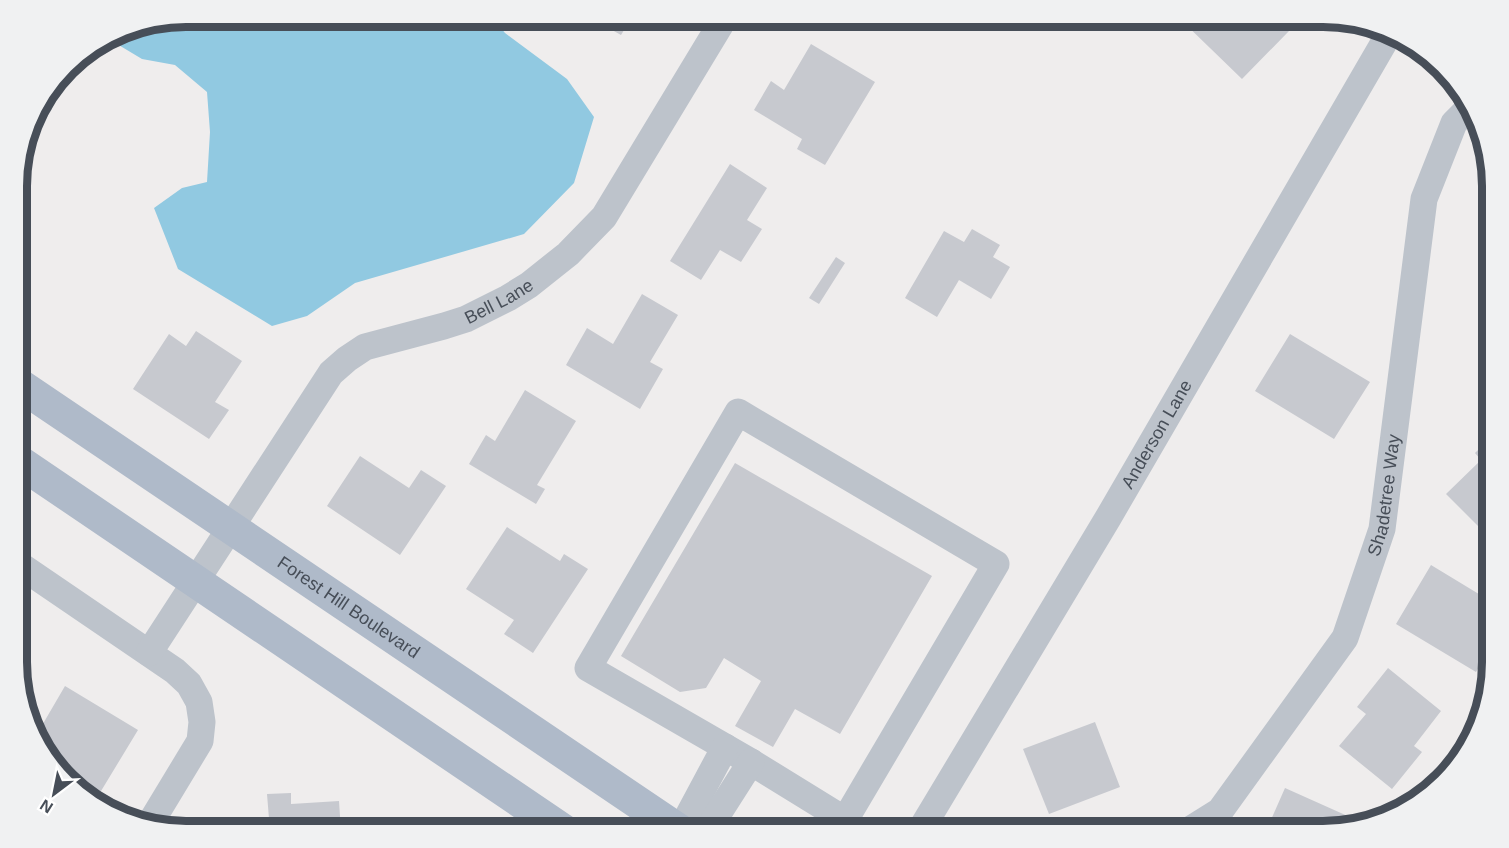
<svg xmlns="http://www.w3.org/2000/svg" width="1509" height="848" font-family="Helvetica,sans-serif">
<style>
.water{fill:#91c9e1}
.building{fill:#c7c9cf}
.lines{fill:none;stroke-linecap:round;stroke-linejoin:round}
.path{stroke:#7cc3a6;stroke-width:4;stroke-dasharray:4.5 3;stroke-linecap:butt}
.minor{stroke:#bdc3cb;stroke-width:27}
.major{stroke:#afbac9;stroke-width:33}
.labels{text-anchor:middle;stroke-width:6;stroke-linejoin:round;paint-order:stroke}
.street-label{font-size:18px;fill:#474e58;stroke:#fff}
.rim{fill:none;stroke:#474e58;stroke-width:8}
</style>
<rect width="100%" height="100%" fill="#efeded"/>
<path class="water" d="M186,17H492L505,33L567,79L594,117L574,183L524,234L355,283L307,316L272,326L178,269L154,208L182,188L207,182L210,132L207,92L175,65L142,59L107,38L121,29Z"/>
<path class="building" d="M589,17H632L621,35Z
M878,17H912L903,31Z
M1178,17H1234L1238,21L1243,17H1275L1289,31L1242,79Z
M811,44L875,82L825,165L797,149L802,139L754,110L771,81L784,90Z
M41,102L52,109L31,143L25,140L34,111Z
M730,164L767,188L747,220L762,229L741,262L720,250L701,280L670,261Z
M972,229L1000,245L993,257L1010,267L991,299L959,280L937,317L905,298L944,231L964,242Z
M836,257L845,263L819,304L809,298Z
M642,294L678,315L650,362L663,369L640,409L566,365L587,328L613,344Z
M196,331L242,361L215,402L229,410L209,439L133,389L169,334L186,346Z
M1290,334L1370,382L1334,439L1255,391Z
M525,390L576,421L537,485L545,489L536,504L469,464L486,435L495,441Z
M1492,436V540L1446,494L1481,460L1475,453Z
M360,456L409,488L421,470L446,486L400,555L327,506Z
M735,463L932,576L840,734L795,709L773,747L735,726L761,681L724,658L706,688L680,692L621,656Z
M507,527L560,561L564,554L588,569L533,653L504,634L514,620L466,589Z
M1431,565L1492,602V645L1476,672L1396,624Z
M1388,668L1441,711L1414,746L1422,752L1392,789L1339,746L1366,714L1357,707Z
M65,686L138,730L98,796L78,784L77,786L45,757L37,734Z
M1095,722L1120,787L1049,814L1023,749Z
M1285,788L1361,822L1334,831H1266Z
M291,793V804L339,801L341,831H270L267,794Z"/>
<g class="lines">
<path class="path" d="M771,831L774,826"/>
<g class="minor">
<path d="M738,412L996,564L845,820L751,762L588,668Z"/>
<path d="M18,564L175,671L189,684L199,702L202,722L200,741L151,822"/>
<path id="s1" d="M149,653L331,373L347,359L365,347L444,326L466,319L508,298L529,285L568,254L604,217L725,17"/>
<path d="M680,831L725,747"/>
<path d="M707,831L751,762"/>
<path id="s2" d="M920,831L1108,518L1389,34"/>
<path id="s3" d="M1188,831L1220,811L1345,638L1382,529L1424,199L1454,123L1469,108"/>
</g>
<g class="major">
<path id="s4" d="M18,384L680,831"/>
<path d="M18,461L564,831"/>
</g>
</g>
<g class="labels">
<g class="street-label">
<text dy="6" stroke="none"><textPath href="#s1" startOffset="519">Bell Lane</textPath></text>
<text dy="6" stroke="none"><textPath href="#s2" startOffset="462">Anderson Lane</textPath></text>
<text dy="6" stroke="none"><textPath href="#s3" startOffset="400">Shadetree Way</textPath></text>
<text dy="6" stroke="none"><textPath href="#s4" startOffset="399">Forest Hill Boulevard</textPath></text>
</g>
</g>
<path d="M0 0H1509V848H0ZM186 27H1323A159 159 0 0 1 1482 186V662A159 159 0 0 1 1323 821H186A159 159 0 0 1 27 662V186A159 159 0 0 1 186 27Z" fill="#f0f1f2" fill-rule="evenodd"/>
<path class="rim" d="M186 27H1323A159 159 0 0 1 1482 186V662A159 159 0 0 1 1323 821H186A159 159 0 0 1 27 662V186A159 159 0 0 1 186 27Z"/>
<g transform="translate(54 794) rotate(212)" stroke="#ffffff" stroke-width="4.5" paint-order="stroke">
<path d="M0-4.5L10 22L0 15L-10 22Z" fill="#474e58"/>
<text y="-9" font-size="16" font-weight="bold" text-anchor="middle" fill="#474e58">N</text>
</g>
</svg>
